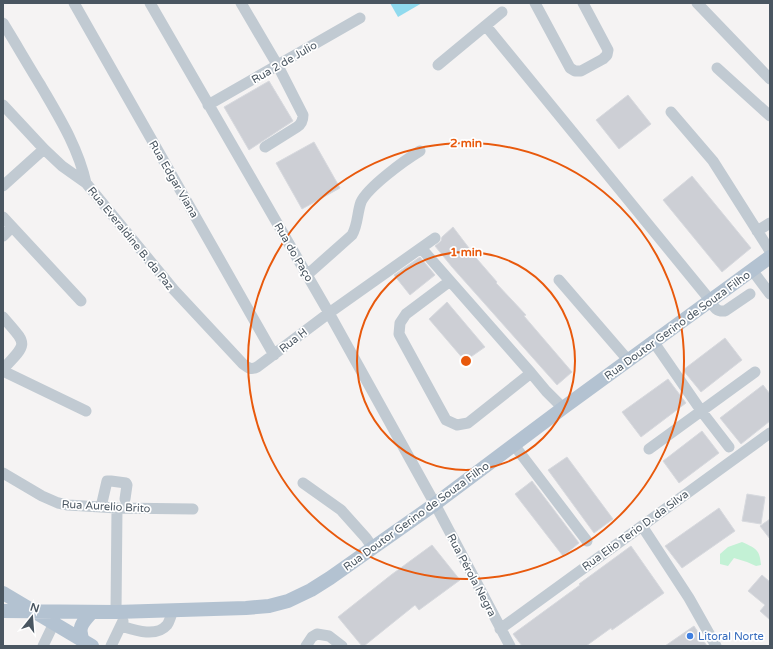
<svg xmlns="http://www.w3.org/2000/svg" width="773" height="649" font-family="'Varela Round',sans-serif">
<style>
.green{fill:#c3f1d5}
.water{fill:#90daee}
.building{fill:#cdcfd5;stroke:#d7d9de}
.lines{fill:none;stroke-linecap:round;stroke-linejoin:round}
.minor{stroke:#c1cad2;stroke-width:11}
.major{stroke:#b3c2d1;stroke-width:14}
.ring{fill:none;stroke:#e8590c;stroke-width:2}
.shop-dot{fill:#3f7fe0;stroke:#fff;stroke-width:1.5}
.labels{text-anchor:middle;stroke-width:3.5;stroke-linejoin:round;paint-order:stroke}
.street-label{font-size:11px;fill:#4a5661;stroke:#fff}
.shop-label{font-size:11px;fill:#366cbe;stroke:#fff;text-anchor:start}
.centre{fill:#e8590c;stroke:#fff;stroke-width:2}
.ring-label{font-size:12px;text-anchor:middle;font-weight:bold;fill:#e8590c;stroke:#fff;stroke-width:3.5;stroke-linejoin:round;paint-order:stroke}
</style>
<rect width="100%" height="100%" fill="#f5f3f3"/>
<path class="green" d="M742,542C755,548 760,549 761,565L756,566L747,562L734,558L728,566L720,564V554L728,547Z"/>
<path class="water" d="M390,3H422L398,17Z"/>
<path class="building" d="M269,81L293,121L249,150L224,107Z
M628,95L651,124L619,149L596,120Z
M314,142L340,188L302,209L276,163Z
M692,176L751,248L722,272L663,200Z
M453,227L472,252H471L497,282L496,283L526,315L524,316L572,372L557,385L452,267L435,246L441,241L442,237Z
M420,257L435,275L410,295L394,275Z
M447,302L485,347L465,361L429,319Z
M725,338L742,360L701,392L683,370Z
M668,379L686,403L641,437L622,412Z
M763,385L770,394V421L741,444L720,418Z
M702,431L719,453L679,483L663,461Z
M567,457L613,519L594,533L548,470Z
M532,481L579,543L563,556L515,494Z
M747,494L765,497L761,524L742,521Z
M719,508L735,531L682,568L665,546Z
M770,519V539L760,526Z
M432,545L460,580L419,610L415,605L364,646H362L338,617L391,575Z
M631,546L664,593L612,630L611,628L586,646H522L513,634L580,585L579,584Z
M762,575L770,582V620L760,611L765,605L748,591Z
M694,626L707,646H665Z"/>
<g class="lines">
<path class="minor" d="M74,3L274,355
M150,3L329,313L435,504L510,646
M241,3L278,66L303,115C303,120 302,124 297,127L265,147
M535,3L570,68L575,71H581L603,59L607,55L608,50L583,3
M697,3L770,79
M3,23C16,44 28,65 41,86C59,117 78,147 86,183
M486,26L710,300C714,307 716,312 725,311L750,294
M438,65L502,12
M717,68L770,116
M3,105L44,149L62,166L86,183L174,290L243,364C248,368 251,370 257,367L329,313L435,238
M208,105L360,18
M671,112L713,161L770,251
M3,186L44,149
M3,217L81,301
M757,231L770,223
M3,236L12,227
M421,248L531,373L546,391L563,408
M752,270L770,294
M307,275L352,235C358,225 357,213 361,202C368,187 405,160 420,151
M559,280L628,360
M450,281L406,314L400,323L399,334L446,420L457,425L468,423L531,373
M3,317C27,345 29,342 3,369
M653,341L702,412L729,447
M3,371L86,411
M514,445L587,541
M649,449L755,372
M3,473L42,496L58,503L68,505L117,508L193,509
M303,483L341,510L366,538L373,548
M101,507L107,481H111L126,483L127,485L125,499
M642,526L689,598L716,646
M116,612L117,508
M121,626C134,630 156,638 167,625C170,621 171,615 173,610
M500,629L770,433
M43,646L54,623
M111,646L123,621
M306,646L312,637L317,634L329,636L342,646"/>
<path class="major" d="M3,593L92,646
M3,611L116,612L246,608L269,606L288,601L311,590L330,578L435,504L563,408L770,257
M84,642C76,628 83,622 92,612"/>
</g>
<g class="ring">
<circle cx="466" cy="361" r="109"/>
<circle cx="466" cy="361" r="218"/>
</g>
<circle class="shop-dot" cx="690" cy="636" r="4"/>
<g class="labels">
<g class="street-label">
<text transform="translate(284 62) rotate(-30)" y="4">Rua 2 de Julio</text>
<text transform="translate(174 179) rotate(60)" y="4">Rua Edgar Viana</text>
<text transform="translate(131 238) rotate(51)" y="4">Rua Everaldine B. da Paz</text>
<text transform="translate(294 252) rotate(60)" y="4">Rua do Paço</text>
<text transform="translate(677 325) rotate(-36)" y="4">Rua Doutor Gerino de Souza Filho</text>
<text transform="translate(293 340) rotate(-38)" y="4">Rua H</text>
<text transform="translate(106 506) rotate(3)" y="4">Rua Aurelio Brito</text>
<text transform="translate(416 516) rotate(-36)" y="4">Rua Doutor Gerino de Souza Filho</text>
<text transform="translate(635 530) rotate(-36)" y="4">Rua Elio Terio D. da Silva</text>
<text transform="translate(472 575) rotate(62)" y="4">Rua Pérola Negra</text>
</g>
<g class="shop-label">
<text x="698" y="640">Litoral Norte</text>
</g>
</g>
<circle cx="466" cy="361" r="6" class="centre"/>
<g class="ring-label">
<text x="466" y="147">2 min</text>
<text x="466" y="256">1 min</text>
</g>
<rect width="773" height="649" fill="none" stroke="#4a5661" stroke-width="8"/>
<g transform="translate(32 617) rotate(17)" stroke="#ffffff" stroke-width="3" paint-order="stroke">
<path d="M0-3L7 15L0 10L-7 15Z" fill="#4a5661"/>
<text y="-6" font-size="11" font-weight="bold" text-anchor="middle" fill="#4a5661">N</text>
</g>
</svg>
